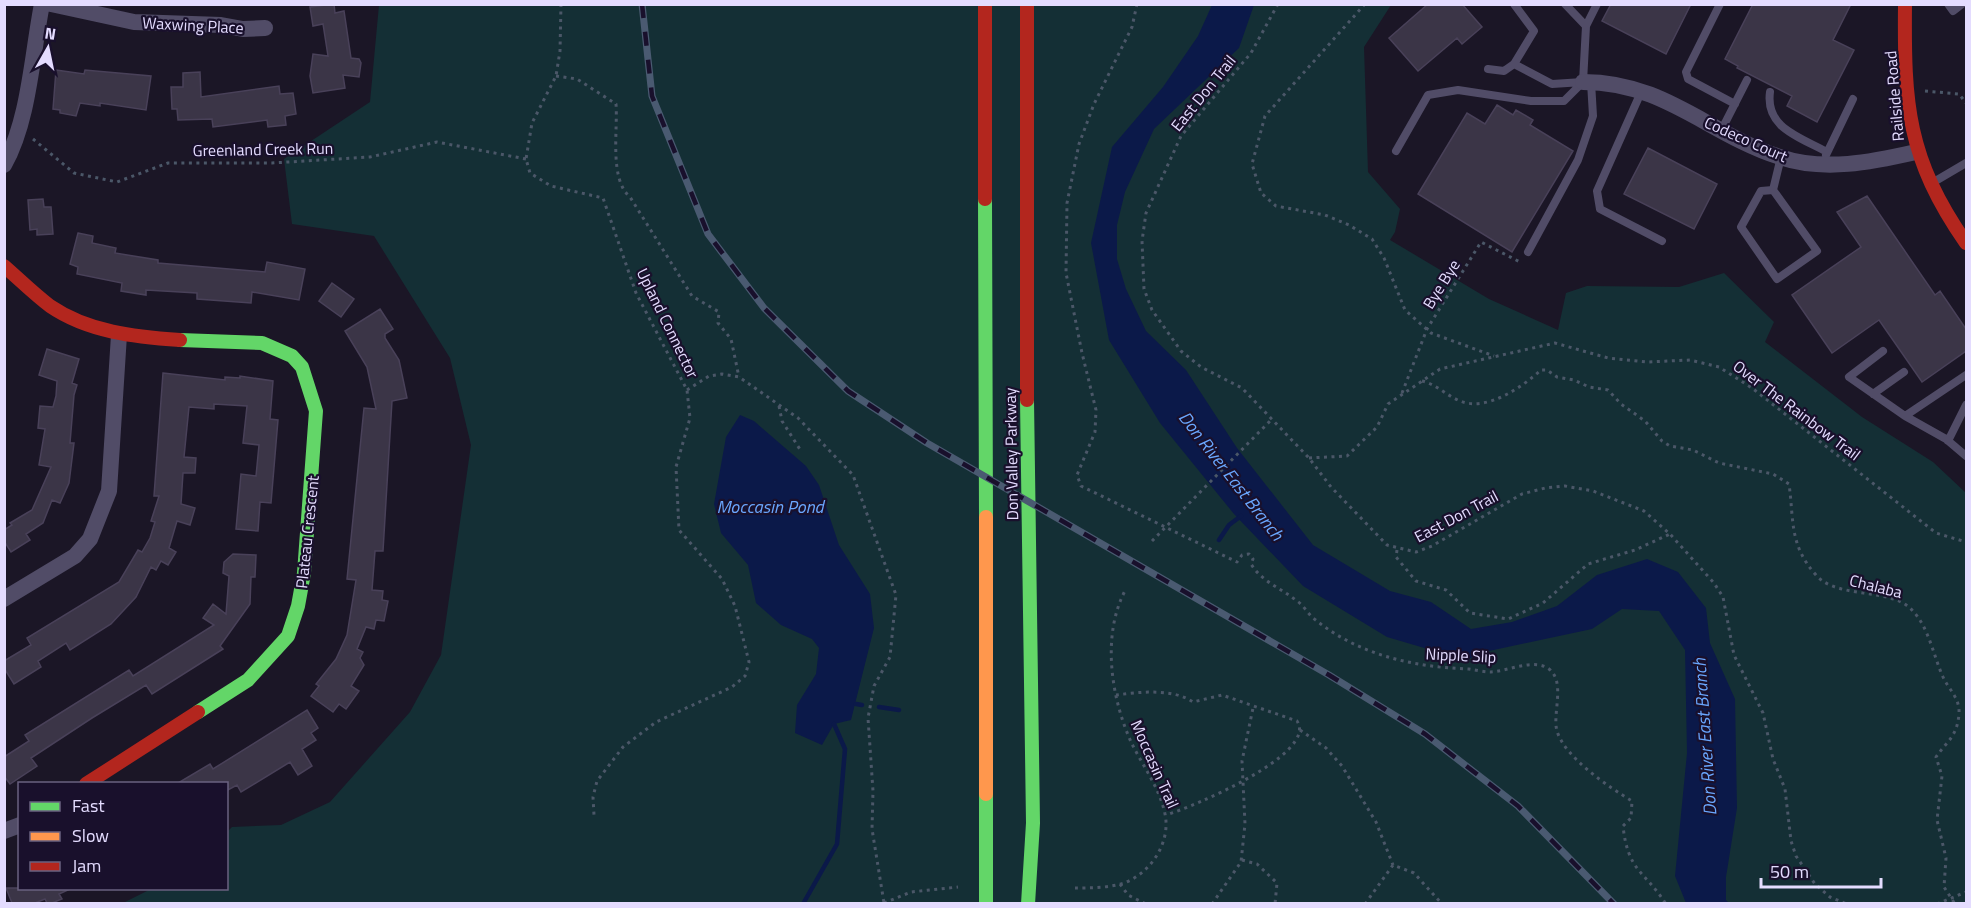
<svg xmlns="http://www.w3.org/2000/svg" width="1971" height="908" font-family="'Titillium Web',sans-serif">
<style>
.green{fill:#142f35}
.water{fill:#0b1949}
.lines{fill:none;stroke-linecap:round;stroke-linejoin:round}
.stream{stroke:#0b1949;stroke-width:4.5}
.building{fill:#3b3547;stroke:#494159;stroke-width:1.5}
.path{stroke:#4b5768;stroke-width:3;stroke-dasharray:3 4.5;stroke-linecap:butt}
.lane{stroke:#514c67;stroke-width:8}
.street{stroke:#514c67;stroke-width:16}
.fast{stroke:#63d668;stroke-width:14}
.slow{stroke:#ff974d;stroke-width:14}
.jam{stroke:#b3261e;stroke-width:14}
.rail-casing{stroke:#4a5a71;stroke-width:7}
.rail{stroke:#19102c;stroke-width:4.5;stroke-dasharray:14;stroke-linecap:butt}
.labels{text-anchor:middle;stroke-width:4.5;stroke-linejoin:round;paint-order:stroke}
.street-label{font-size:16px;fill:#e4dcff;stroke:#19102c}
.water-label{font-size:18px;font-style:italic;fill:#6aa7ff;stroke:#19102c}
</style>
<rect width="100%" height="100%" fill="#1b1626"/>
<path class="green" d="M379,5H1391L1364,47L1368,172L1400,209L1395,232L1390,240L1489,299L1558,330L1566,293L1587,286L1679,287L1724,273L1774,322L1765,342L1862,417L1933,462L1966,493V903L121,904L151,889L226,888L227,832L232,827L281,825L330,802L410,712L441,655L471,445L450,358L374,236L292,224L284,159L370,102Z"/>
<path class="water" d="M1212,5H1254L1239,48L1154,129L1125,192L1117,225V259L1126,289L1146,331L1186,370L1237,448L1313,545L1390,591L1431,602L1471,629L1512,622L1557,606L1597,575L1647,559L1678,572L1706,608L1710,643L1735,699L1737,808L1726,877V900L1729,903H1686L1675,876L1687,753L1685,650L1659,611L1622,609L1592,629L1489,651L1465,660L1387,637L1303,586L1234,514L1160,423L1109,340L1091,243L1112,147L1163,87L1198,36Z
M740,415L754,421L806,466L819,485L839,545L870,594L874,628L851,720L834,724L822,745L795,733L797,705L816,674L819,648L812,639L781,625L756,603L748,565L721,533L714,504L726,437Z"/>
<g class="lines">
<path class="stream" d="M1219,540L1229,525L1241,516
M856,704L862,705
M879,707L899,710
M803,904L837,844L845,749L834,724"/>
</g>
<path class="building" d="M334,4L335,13L344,11L351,58L359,59L361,63L359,77L343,75L345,88L313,93L310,76L313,54L328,56L323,24L313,26L310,7Z
M1428,4H1462L1482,27L1462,44L1457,38L1418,71L1389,38Z
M1611,4H1691L1666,54L1602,21Z
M1753,4H1851L1833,40L1854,50L1817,122L1787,106L1792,96L1737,68L1738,66L1725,59Z
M56,70L84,74L85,70L151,76L146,110L100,103V106L80,103L76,116L60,113V110L53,109Z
M200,72L201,97L279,86L280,94L293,93L296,114L285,116L286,125L268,127L267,120L213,127L212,119L178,120L177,109H172L171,87H183V73Z
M1497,105L1513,115L1516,110L1533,120L1530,125L1573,151L1512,252L1418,194L1467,113L1485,124Z
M1648,148L1717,184L1694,229L1624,194Z
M1867,196L1935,295L1940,291L1966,329V351L1922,382L1879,320L1832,353L1792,295L1861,247L1837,212Z
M43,199L44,207H51L53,234L37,235V229L30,230L28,200Z
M78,233L93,236L92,243L116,248L115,253L158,260V263L265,272L267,262L305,269L299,300L252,292L251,303L197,299V293L146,290V295L121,291L122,283L77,274L78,267L70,264Z
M332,283L354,299L341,317L319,301Z
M380,309L393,329L385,334V338L399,360L407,398L392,401L383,551H375L372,590L383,591L382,600L388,601L384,621L376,620L374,629L366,627L357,649L363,652L360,658L364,665L351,686L359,691L346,709L339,704L333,712L311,696L319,686L316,684L336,659L347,635L356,580L347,579L364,408L376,409L367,367L345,331Z
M47,349L79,359L72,383L77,385L74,395L70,443H74L69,483L60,503L52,500L43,523L26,534L30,540L11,552L4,541V530L12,525L10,523L32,510L51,467L39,465L45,429L38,428L40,406L53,407L56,396L57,381L39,375Z
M163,373L225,380V377L240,378V376L273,381L270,419L278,420L271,503L260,502L258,531L236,529L241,474L256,476L259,445L243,443L247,406L214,404V409L189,407L184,457L196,458L195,473H183L181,504L195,508L190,525L177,521L169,548L176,552L168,565L161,561L156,570L151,567L136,597L111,624L70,650L66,643L38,661L41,667L14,684L4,668V661L31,645L27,638L119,582L138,550L142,552L150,538L155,522L151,521L159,496H154Z
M233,554L256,555L255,577H251L250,604L220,646L223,649L152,694L146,685L92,718L31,758L37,766L10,784L4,776V757L29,741L25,735L129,670L133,676L214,625L203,618L213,604L226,614L229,576L223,573L224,562Z
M307,710L318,728L311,733L316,740L302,749L312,766L298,775L290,762L241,792L237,785L226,791V783H178L210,764L213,769Z
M6,888H70V889L59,894L62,899L52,903H47L45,899L35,903H12Z"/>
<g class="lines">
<path class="path" d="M561,4L560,51L556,76L532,123L526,159L530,173L551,186L603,198L636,293L687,390L690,418L676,467L679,530L722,579L735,606L749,662L745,676L732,687L656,722L623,747L597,781L593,797L594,815
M1137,4L1132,27L1094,104L1079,144L1067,203L1066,273L1082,353L1096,410L1095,432L1077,475L1081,486L1237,562L1242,555L1249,554L1253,559L1251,564C1262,582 1281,588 1297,601C1303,605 1307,612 1312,617C1357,655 1413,667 1469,669C1476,670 1484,672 1491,672C1508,671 1534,658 1549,669C1566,682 1552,714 1557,731C1565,758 1609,787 1632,801L1631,818L1623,826C1628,872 1644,870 1666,904
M1278,4L1251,53L1181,136L1146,213L1142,241L1144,289L1152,310L1181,351L1201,367L1242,388L1309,458L1331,487L1387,545L1416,552L1432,546L1522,494L1545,488L1565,486L1593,491L1644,511L1670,534L1714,583L1723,597L1734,655L1763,713L1773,759L1785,789L1791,841L1796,856L1815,884L1830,897L1847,904
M1365,4L1265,116L1252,164L1261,193L1276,206L1325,215L1349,225L1372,239L1384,258L1405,310L1431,333L1494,356
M556,76L577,79L616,104C618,131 609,179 630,197L692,296L719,312L718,323L731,339L739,377
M1925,91L1959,94L1966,103
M33,139L74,173L117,182L168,163H272L370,157L437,142L526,159
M1422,381C1436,384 1447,396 1460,401C1487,412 1522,387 1541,370H1547L1557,377L1574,380L1589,387L1608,390L1621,404L1645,421L1662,441L1670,446L1693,450L1719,463L1773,474L1789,484C1794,520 1789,545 1816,575C1834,596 1876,590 1901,602C1927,615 1932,653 1943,677C1949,690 1960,698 1959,714C1957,737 1947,741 1936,757L1942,776L1937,820L1946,858L1944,887L1955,904
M687,390L709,376L722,374L739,377L798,418L853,475L896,595L890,657L874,686L868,718L873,791L872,829L884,903
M1402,393L1427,329L1481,242L1520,262
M779,406L782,421L801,451
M1309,458L1347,456L1377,427L1388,404L1440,369L1555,343L1608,358L1647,362L1690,360L1719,367L1752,388L1936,533L1966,542
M1152,541L1272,419
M1397,550L1396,557L1416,581L1446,590L1470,613L1508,619L1543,603L1588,564L1635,550L1670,534
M1116,695C1140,692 1172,688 1193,702L1222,695L1297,721C1319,754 1190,808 1166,815
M1300,730L1326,748L1342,766L1376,822L1393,865
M1242,860L1257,864L1277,883L1275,904
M1120,884L1128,895L1146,904
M1075,888C1090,888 1109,888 1124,883C1151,873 1171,842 1165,814C1160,789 1143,766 1132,744C1111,699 1101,634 1126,589
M884,903L911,892L958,887
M1212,904L1241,862L1245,824L1242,761L1253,708
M1365,904L1393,865L1414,873L1442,904
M1937,904L1966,892"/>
<path class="lane" d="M1514,4L1534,31L1514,64L1552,84L1583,82
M1565,4L1586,26
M1720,4L1686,72L1688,79L1735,104
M1948,4L1953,11L1962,4
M1488,69L1504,71L1514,64
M1642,90L1597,191L1600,209L1662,241
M1770,92C1765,128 1800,137 1827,152
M1722,129L1747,80
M1396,151L1428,95L1458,90L1531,101H1564L1583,82L1586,26L1597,4
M1826,155L1853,99
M1932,183L1966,163
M1773,190L1761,191L1741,227L1777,279L1817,251L1773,190L1781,157
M1528,252L1578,160L1593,116L1591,82
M1883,351L1849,377L1905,416L1966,375
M1873,394L1904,372
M1905,416L1946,439L1966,456
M1948,441L1966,405"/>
<path class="street" d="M51,4L134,22L221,25L243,29L265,28
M1583,82C1665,82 1708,134 1780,157C1824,172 1872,162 1916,152
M4,165C29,121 32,55 42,4
M4,599L75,556L90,539L109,491L119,335
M4,831L20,825"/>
<path class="fast" d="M985,199L986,517
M180,340L262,343L292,356L302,367L316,411L304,573L298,606L288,636L248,680L198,712
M1027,400L1033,823L1028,904
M986,794V904"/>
<path class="slow" d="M986,517V794"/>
<path class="jam" d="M985,4V199
M1905,4C1904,105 1907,158 1966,243
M4,266C19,279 34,294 50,306C88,332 135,337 180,340
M1027,400V4
M86,784L198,712"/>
<defs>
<path id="rail" d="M642,4L652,96L708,234L764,308L848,391L927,443L1329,675L1425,734L1518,806L1614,904"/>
</defs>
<use href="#rail" class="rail-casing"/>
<use href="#rail" class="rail"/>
</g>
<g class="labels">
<g class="street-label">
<text transform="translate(193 25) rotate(3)" y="6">Waxwing Place</text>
<text transform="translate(1203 93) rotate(-51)" y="6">East Don Trail</text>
<text transform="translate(1894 96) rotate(-95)" y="6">Railside Road</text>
<text transform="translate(1746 139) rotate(24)" y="6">Codeco Court</text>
<text transform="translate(263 149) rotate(-1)" y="6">Greenland Creek Run</text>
<text transform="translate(1441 284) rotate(-58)" y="6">Bye Bye</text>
<text transform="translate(668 323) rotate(64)" y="6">Upland Connector</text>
<text transform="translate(1797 410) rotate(37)" y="6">Over The Rainbow Trail</text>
<text transform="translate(1011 454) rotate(-91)" y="6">Don Valley Parkway</text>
<text transform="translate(1456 516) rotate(-28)" y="6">East Don Trail</text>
<text transform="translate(307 532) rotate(-84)" y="6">Plateau Crescent</text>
<text transform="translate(1876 586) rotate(14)" y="6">Chalaba</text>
<text transform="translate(1461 655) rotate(3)" y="6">Nipple Slip</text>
<text transform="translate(1155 764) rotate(66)" y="6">Moccasin Trail</text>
</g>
<g class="water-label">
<text transform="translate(1231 476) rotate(52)" y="6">Don River East Branch</text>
<text x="770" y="513">Moccasin Pond</text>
<text transform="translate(1705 737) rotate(-94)" y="6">Don River East Branch</text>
</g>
</g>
<rect width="1971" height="908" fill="none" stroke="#e4dcff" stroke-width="12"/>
<rect x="18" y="782" width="210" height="108" fill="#19102c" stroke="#6a6280" stroke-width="1.5"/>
<rect x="30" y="802" width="30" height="9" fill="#63d668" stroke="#6a6280" stroke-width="1.5"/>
<text x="72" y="812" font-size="18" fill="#e4dcff">Fast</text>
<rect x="30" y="832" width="30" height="9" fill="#ff974d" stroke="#6a6280" stroke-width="1.5"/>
<text x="72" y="842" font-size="18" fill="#e4dcff">Slow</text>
<rect x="30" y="862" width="30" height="9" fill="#b3261e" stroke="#6a6280" stroke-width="1.5"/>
<text x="72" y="872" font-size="18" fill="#e4dcff">Jam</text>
<g transform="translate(48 48) rotate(9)" stroke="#19102c" stroke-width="4.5" paint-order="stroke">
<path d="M0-4.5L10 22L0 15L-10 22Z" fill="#e4dcff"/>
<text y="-9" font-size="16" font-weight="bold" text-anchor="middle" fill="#e4dcff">N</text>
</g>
<path d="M1761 878v9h120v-9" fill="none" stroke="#e4dcff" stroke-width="3"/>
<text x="1770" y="878" font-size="18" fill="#e4dcff" stroke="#19102c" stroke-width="4.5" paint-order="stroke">50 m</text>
</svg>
